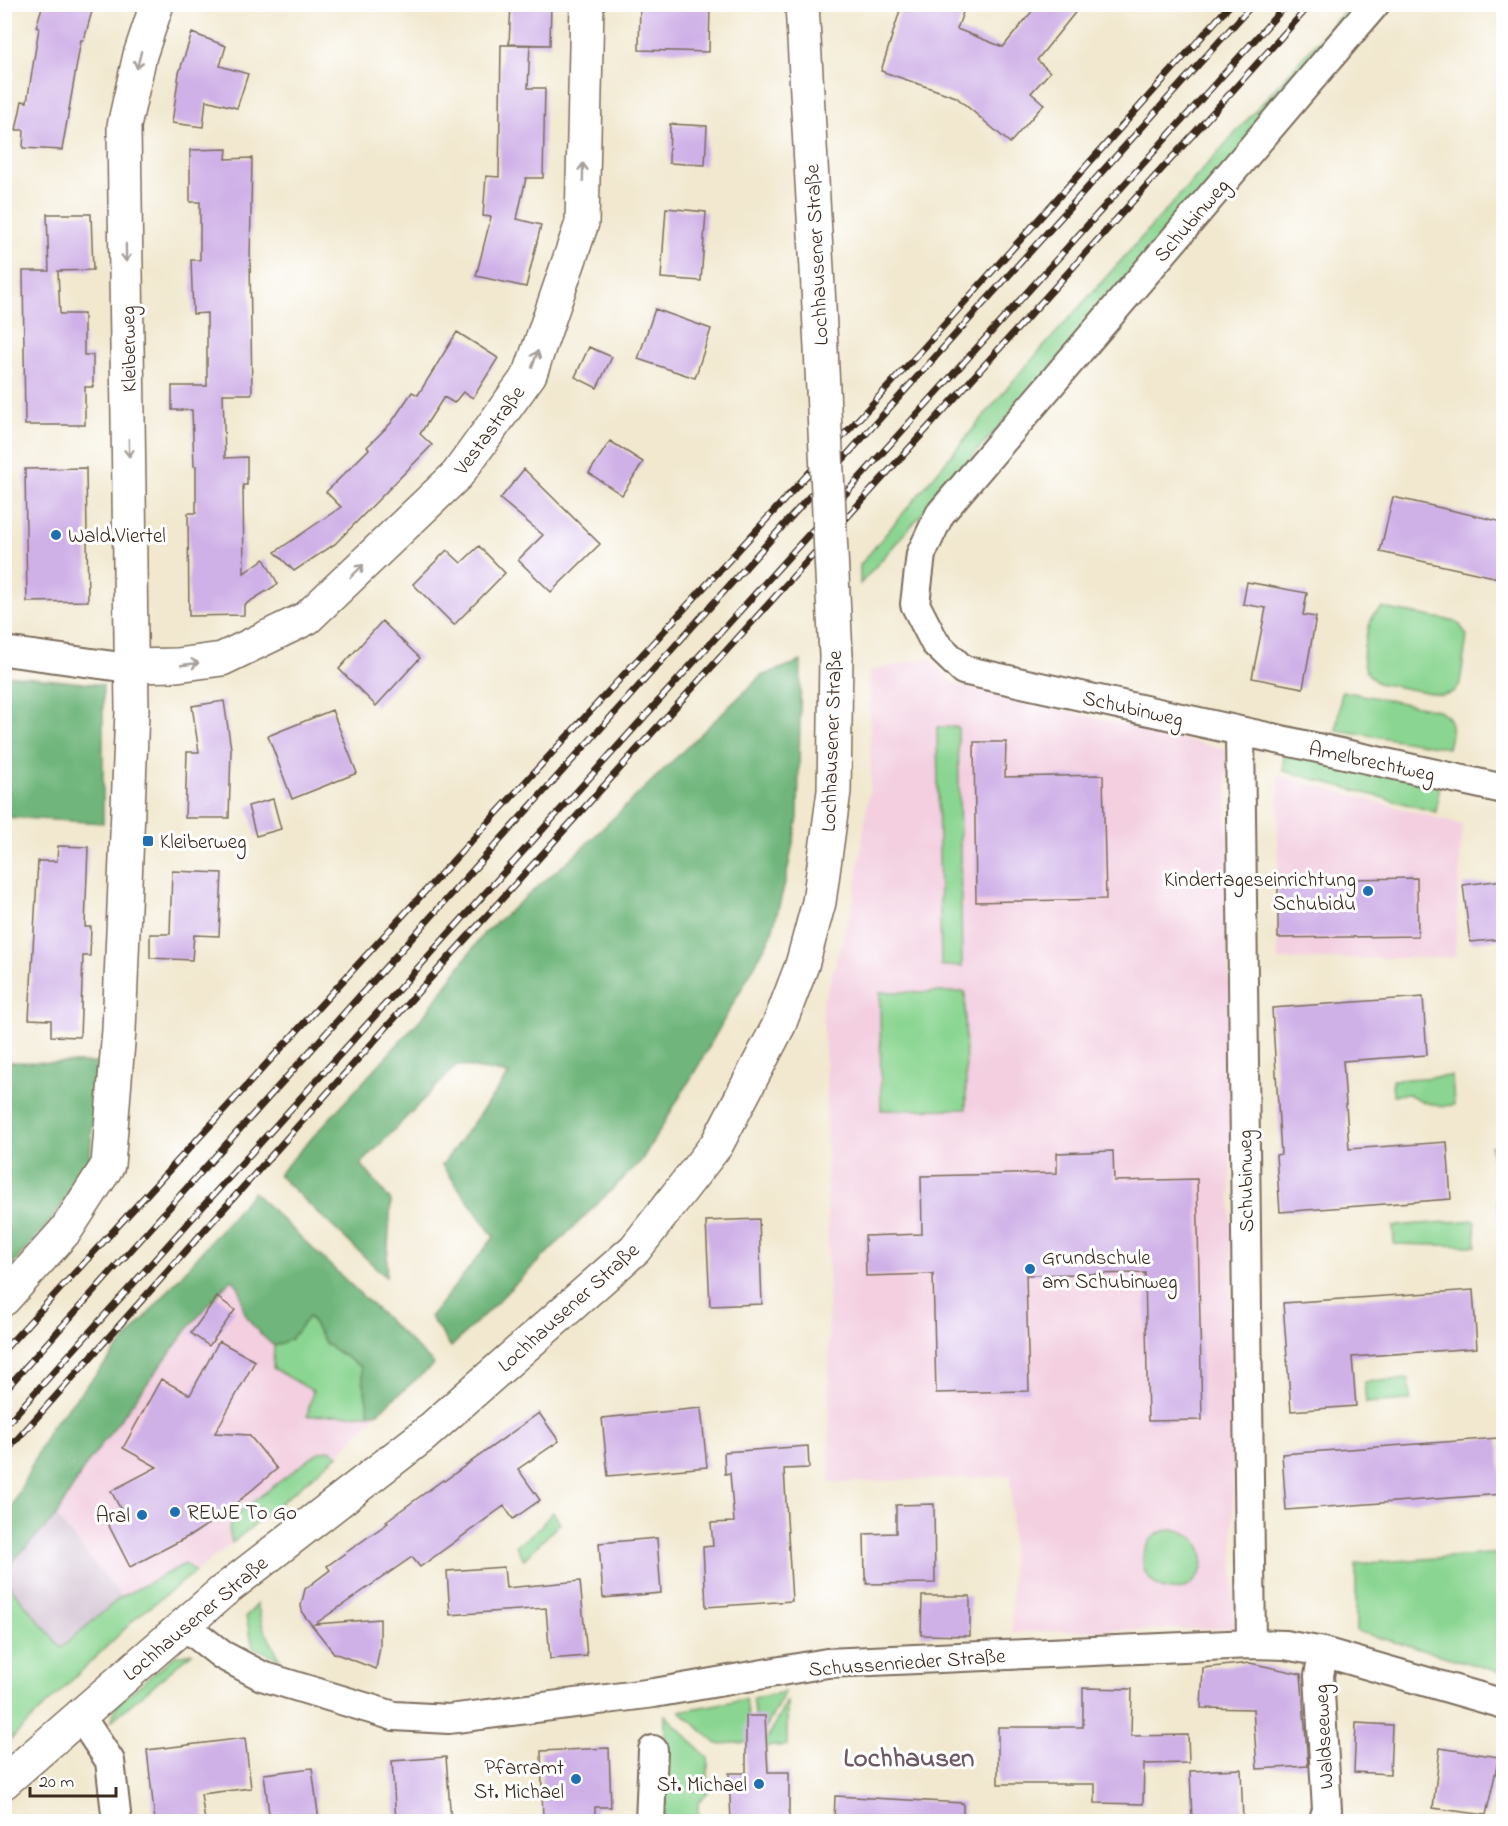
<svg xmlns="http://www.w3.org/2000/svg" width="1508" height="1826" font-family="'Indie Flower',sans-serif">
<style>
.built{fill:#f3cfe0}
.industrial{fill:#cfbdcf}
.green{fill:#8ad591;stroke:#628058;stroke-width:1.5}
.forest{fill:#6fb67b;stroke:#55704c;stroke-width:1.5}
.building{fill:#cfb0e7}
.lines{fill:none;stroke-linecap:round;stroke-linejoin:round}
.street-casing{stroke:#7b6c5c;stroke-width:32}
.secondary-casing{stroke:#7b6c5c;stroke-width:36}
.street{stroke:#fff;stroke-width:28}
.secondary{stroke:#fff;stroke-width:33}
.rail-casing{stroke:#3b2a1e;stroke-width:7}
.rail{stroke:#fff;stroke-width:4.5;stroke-dasharray:14;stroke-linecap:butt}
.secondary-bridge-casing{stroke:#7b6c5c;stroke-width:36;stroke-linecap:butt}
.secondary-bridge{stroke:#fff;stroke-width:33}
.oneway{stroke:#a79f9a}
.poi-dot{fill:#1f6fb2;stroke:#fff;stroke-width:2}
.labels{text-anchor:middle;stroke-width:6;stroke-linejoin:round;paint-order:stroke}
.street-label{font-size:21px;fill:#3b2a1e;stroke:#fff}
.poi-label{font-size:21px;fill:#3b2a1e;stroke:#fff;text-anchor:start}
.district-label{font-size:27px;font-weight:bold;fill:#6f5964;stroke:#fff}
</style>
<rect width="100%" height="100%" fill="#fff"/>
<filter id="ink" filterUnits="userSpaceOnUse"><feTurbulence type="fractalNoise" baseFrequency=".0167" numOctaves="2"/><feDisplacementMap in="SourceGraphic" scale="12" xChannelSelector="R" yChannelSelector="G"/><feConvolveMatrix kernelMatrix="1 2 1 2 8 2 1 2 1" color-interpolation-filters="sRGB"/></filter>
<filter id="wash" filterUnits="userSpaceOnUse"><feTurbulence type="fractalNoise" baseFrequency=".008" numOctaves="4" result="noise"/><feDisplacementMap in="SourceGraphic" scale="24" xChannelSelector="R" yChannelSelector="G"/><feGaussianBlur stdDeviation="1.35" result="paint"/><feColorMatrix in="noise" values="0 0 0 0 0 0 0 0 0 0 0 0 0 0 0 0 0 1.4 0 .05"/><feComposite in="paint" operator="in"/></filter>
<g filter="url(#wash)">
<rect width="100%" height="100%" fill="#f1e8cf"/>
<path class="built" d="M930,658L952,683L1227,750L1234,1628L1012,1632L1011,1476L830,1483L826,1063L822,1006L853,906L871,779L869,671Z
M1278,775L1462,825L1455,957L1278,960Z
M231,1278L240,1287L245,1313L263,1337L274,1346L273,1368L314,1391L369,1414L378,1412L338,1455L334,1451L229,1537L232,1543L195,1572L185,1564L121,1597L56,1517L84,1468L190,1326Z"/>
<path class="industrial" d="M56,1516L121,1597L61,1648L5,1580L4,1569Z"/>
<path class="green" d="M1350,5H1370L860,584V565L1013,381Z
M1382,608L1454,621L1460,625L1467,636L1460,683C1456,692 1450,694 1441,695L1378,683C1354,669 1365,637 1373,615Z
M1342,691L1438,710C1456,719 1452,731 1448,748L1336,730Z
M937,727H958L962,966H941Z
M1284,750L1440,783L1436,812L1283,771Z
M880,992H965L966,1109L881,1110Z
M1452,1076L1454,1105L1440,1106L1424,1102L1408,1094L1393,1095L1392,1080Z
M1475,1220L1476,1246L1394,1244L1393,1226Z
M308,1315L326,1344L361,1367L369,1414L307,1416L313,1391L273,1368L274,1346L291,1339Z
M1409,1379L1410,1400L1366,1403L1364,1382Z
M329,1450L338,1455L232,1543L229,1529L234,1516L319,1452Z
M553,1512L560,1523L524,1559L516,1546L537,1530Z
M1143 1560a30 30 0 1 1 60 0a30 30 0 1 1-60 0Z
M1503,1553V1673L1356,1631V1564Z
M185,1564L195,1572L137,1617L5,1745V1580L61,1648L121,1597Z
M257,1604L263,1627L280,1659L253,1647L246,1617Z
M192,1653L110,1722L118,1703L175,1656Z
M785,1692L758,1742L753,1698Z
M746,1699L752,1742L717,1744L680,1711Z
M787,1701V1745L763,1747Z
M665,1715L708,1758V1792L698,1803V1813L710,1821L664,1822Z"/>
<path class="forest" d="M801,661L798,818L785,883L771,936L697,1068L641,1161L451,1347L430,1317L494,1237L442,1165L509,1074L457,1065L361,1164L391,1201L386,1277L278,1175L426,1013L484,933L577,853L761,676Z
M5,675L103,685V823L5,817Z
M5,1062L96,1063L90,1160L54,1217L5,1273Z
M1503,1145H1504L1503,1243L1491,1146Z
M253,1192L434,1364L378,1412L369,1414L361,1367L326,1344L309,1316L291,1339L274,1346C263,1337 251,1326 245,1313C238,1298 246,1291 231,1279L190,1326L84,1468L56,1516L5,1569V1521L50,1428Z"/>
<g id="blocks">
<path class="building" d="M43,4H94L84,40H81L62,150L23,148L24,130H16L22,101L27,102L39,28L36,27Z
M511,4H551L550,45L509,44Z
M640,4H710L709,52L639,50Z
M902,4H966L957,29L1003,47L1038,4H1082L1037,60L1050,72L1031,93L1044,104L1010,143L956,97L881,71Z
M192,33L226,46L220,66L248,74L237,108L206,100L203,127L172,123L179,73Z
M501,45H530L528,88H545L543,178H526L517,219L541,225L526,287L476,276L491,217L483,216L486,176L499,177Z
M670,124L707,126L705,165L669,163Z
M227,149L226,159L252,158L250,260L252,394H223L225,458L247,457V485H243L244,573L264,559L278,584L244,605V615L189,616L188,513H196V466H194L192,410H172V386H207V313L193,314L191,260H200V202H190V150Z
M666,208L706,212L701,281L661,278Z
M47,214H91L93,270L58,271L60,314H84V355H93V387H85V425H25L23,271H49Z
M655,309L711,329L695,378L638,359Z
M457,332L498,358L473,398L463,392L454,403L444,397L420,434L432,445L335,544L294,571L275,552L341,507L326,492L369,449L367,447L391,423L412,392L418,395Z
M589,347L612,357L597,388L575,377Z
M610,441L643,462L622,495L589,473Z
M86,468L88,601L27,602L25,469Z
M524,469L600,544L551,592L518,560L543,535L500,499Z
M1393,497L1503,522V579L1380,552Z
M479,546L505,573L454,625L413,584L447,550L461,563Z
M1247,582L1307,593L1303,615L1316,617L1303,688L1252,678L1266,608L1243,604Z
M382,621L420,658L376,706L339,669Z
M224,701L231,749L229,818H185L187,752H199L192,706Z
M332,710L357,773L292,799L268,736Z
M974,742H1006L1005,777L1103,775L1106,899L976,902Z
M273,799L281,829L256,836L248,806Z
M58,846L88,847L85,927H91L90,956H83L80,1037L51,1036V1020L29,1019L38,861H57Z
M172,871L222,873L219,936L194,935L192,960L150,958V934H170Z
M1417,878L1418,936L1278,938V880Z
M1503,880V939L1470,942L1463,885Z
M1423,997L1427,1055L1343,1061L1349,1149L1447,1142L1451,1199L1280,1212L1276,1155L1281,1154L1272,1008Z
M1113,1151L1114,1181L1197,1179L1202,1420L1148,1421L1145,1273L1026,1275L1029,1391L936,1393L933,1274L866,1276L865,1236L922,1234L921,1176L1057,1173V1153Z
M759,1219L762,1304L710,1306L706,1221Z
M1473,1290L1477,1348L1352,1357L1356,1406L1291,1411L1283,1303Z
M217,1297L235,1310L209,1346L191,1333Z
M219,1341L255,1361L215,1433L249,1435L277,1469L222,1515L193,1534L130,1567L105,1518L121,1510L111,1491L157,1467L123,1448L161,1379L190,1395Z
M701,1408L707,1467L608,1476L602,1418Z
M539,1413L559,1441L518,1469L540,1500L513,1519L504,1506L420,1567L412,1557L315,1624L380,1619V1647L376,1669L334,1653L303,1614L301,1606L305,1589L330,1570L327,1566L388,1523L386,1521L443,1480L444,1481Z
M1498,1438L1503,1494L1286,1510L1282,1454Z
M808,1446L809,1468L784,1469L792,1601L706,1607L703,1547L713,1546L711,1523L734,1522L730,1473L725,1474L724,1452Z
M934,1504L935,1583L867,1584L865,1576L864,1534L896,1533V1505Z
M657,1538L661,1593L603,1598L599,1543Z
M504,1567L506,1588L580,1581L587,1656L550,1659L546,1608L450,1615L447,1571Z
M922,1596H970V1636L921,1635Z
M1250,1663L1301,1674L1308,1766L1257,1769L1253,1709L1201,1708L1203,1668Z
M1083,1688L1132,1689L1131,1736L1188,1735L1189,1763L1144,1764L1143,1804L1095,1803V1784H998V1727H1083Z
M746,1716H765L768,1772H789V1821H731L729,1773H746Z
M1356,1723L1392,1725L1390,1774L1354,1772Z
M245,1738L251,1788L201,1794L205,1821H155L147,1750Z
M609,1748L611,1807H595V1819L543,1821L541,1751Z
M1440,1748L1499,1757L1486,1815L1433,1808Z
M446,1757L451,1821H396L392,1761Z
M312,1768L319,1821H270L264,1774Z
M1241,1769L1243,1821H1192L1190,1771Z
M835,1796L963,1803V1821H834Z"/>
</g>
</g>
<g filter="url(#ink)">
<use href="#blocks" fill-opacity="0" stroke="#7b6c5c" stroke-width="1.5"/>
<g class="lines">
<defs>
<path id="street" d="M1375,4L940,514L921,554L915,604L935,643L963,670L1504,789
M4,651L114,666H132
M1240,732L1251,1644
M184,1625L222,1655L262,1676L394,1716L449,1719L654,1693L827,1663L1251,1644L1285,1645L1323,1652L1504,1704
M80,1716L110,1761L117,1822
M650,1822L653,1750
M1323,1822L1327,1810L1319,1676L1323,1652"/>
<path id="secondary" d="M802,4L818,287
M132,666L177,665L222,659L307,618L457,475L530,374L582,223L587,4
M4,1299L66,1230L108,1165L119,1030L132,711L124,126L140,55L157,4
M4,1782L222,1592L423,1436L635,1249L717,1144L779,1025L802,965L819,902L834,791L836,656"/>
</defs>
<use href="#street" class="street-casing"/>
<use href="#secondary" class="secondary-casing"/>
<use href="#street" class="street"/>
<use href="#secondary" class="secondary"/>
<defs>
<path id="rail" d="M4,1350L920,352L1231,4
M4,1391L1253,4
M4,1427L1287,4
M4,1454L453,953L1311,4"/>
</defs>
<use href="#rail" class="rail-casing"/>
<use href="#rail" class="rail"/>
<defs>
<path id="secondary-bridge" d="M818,287L836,656"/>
</defs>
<use href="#secondary-bridge" class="secondary-bridge-casing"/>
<use href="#secondary-bridge" class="secondary-bridge"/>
</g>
<defs><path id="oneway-shaft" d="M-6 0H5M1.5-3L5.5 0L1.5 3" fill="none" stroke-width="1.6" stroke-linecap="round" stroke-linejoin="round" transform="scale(1.5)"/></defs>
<g class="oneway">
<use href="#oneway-shaft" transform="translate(139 60) rotate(104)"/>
<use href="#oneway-shaft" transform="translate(583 172) rotate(-89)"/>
<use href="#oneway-shaft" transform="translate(126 253) rotate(89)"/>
<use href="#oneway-shaft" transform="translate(535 359) rotate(-71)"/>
<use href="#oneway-shaft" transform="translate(129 448) rotate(89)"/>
<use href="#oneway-shaft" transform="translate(357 571) rotate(-44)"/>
<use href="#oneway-shaft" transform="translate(190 664) rotate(-8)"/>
</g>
</g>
<g class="poi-dot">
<circle cx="56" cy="535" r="6"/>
<rect x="142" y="835" width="12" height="12" rx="3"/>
<circle cx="1368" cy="891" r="6"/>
<circle cx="1030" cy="1269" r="6"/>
<circle cx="175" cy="1512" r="6"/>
<circle cx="142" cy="1515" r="6"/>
<circle cx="576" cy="1779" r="6"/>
<circle cx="759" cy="1784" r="6"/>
</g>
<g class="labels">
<g class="street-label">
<text transform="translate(1191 220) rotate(-49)" y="7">Schubinweg</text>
<text transform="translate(816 255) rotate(-93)" y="7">Lochhausener Straße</text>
<text transform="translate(128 349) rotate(-91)" y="7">Kleiberweg</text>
<text transform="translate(489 430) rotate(-54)" y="7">Vestastraße</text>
<text transform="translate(1133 708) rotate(13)" y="7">Schubinweg</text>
<text transform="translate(831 741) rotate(-88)" y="7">Lochhausener Straße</text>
<text transform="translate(1372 761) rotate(12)" y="7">Amelbrechtweg</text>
<text transform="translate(1245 1181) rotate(-91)" y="7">Schubinweg</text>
<text transform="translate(568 1307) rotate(-42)" y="7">Lochhausener Straße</text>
<text transform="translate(195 1618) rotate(-40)" y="7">Lochhausener Straße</text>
<text transform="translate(907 1662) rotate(-4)" y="7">Schussenrieder Straße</text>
<text transform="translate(1323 1737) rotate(-93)" y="7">Waldseeweg</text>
</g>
<g class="poi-label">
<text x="68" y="542">Wald.Viertel</text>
<text x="160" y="848">Kleiberweg</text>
<text x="1356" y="886" text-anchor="end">Kindertageseinrichtung<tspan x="1356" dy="24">Schubidu</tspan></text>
<text x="1042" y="1264">Grundschule<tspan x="1042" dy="24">am Schubinweg</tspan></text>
<text x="187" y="1519">REWE To Go</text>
<text x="130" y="1522" text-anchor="end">Aral</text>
<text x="564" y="1774" text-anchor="end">Pfarramt<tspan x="564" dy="24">St. Michael</tspan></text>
<text x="747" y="1791" text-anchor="end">St. Michael</text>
</g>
<g class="district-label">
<text x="909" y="1766">Lochhausen</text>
</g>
</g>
<rect width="1508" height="1826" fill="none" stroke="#fff" stroke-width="24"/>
<path d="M30 1787v9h86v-9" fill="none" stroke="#3b2a1e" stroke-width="3"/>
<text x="39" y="1787" font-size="18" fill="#3b2a1e" stroke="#ffffff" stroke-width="4.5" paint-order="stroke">20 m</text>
</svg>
